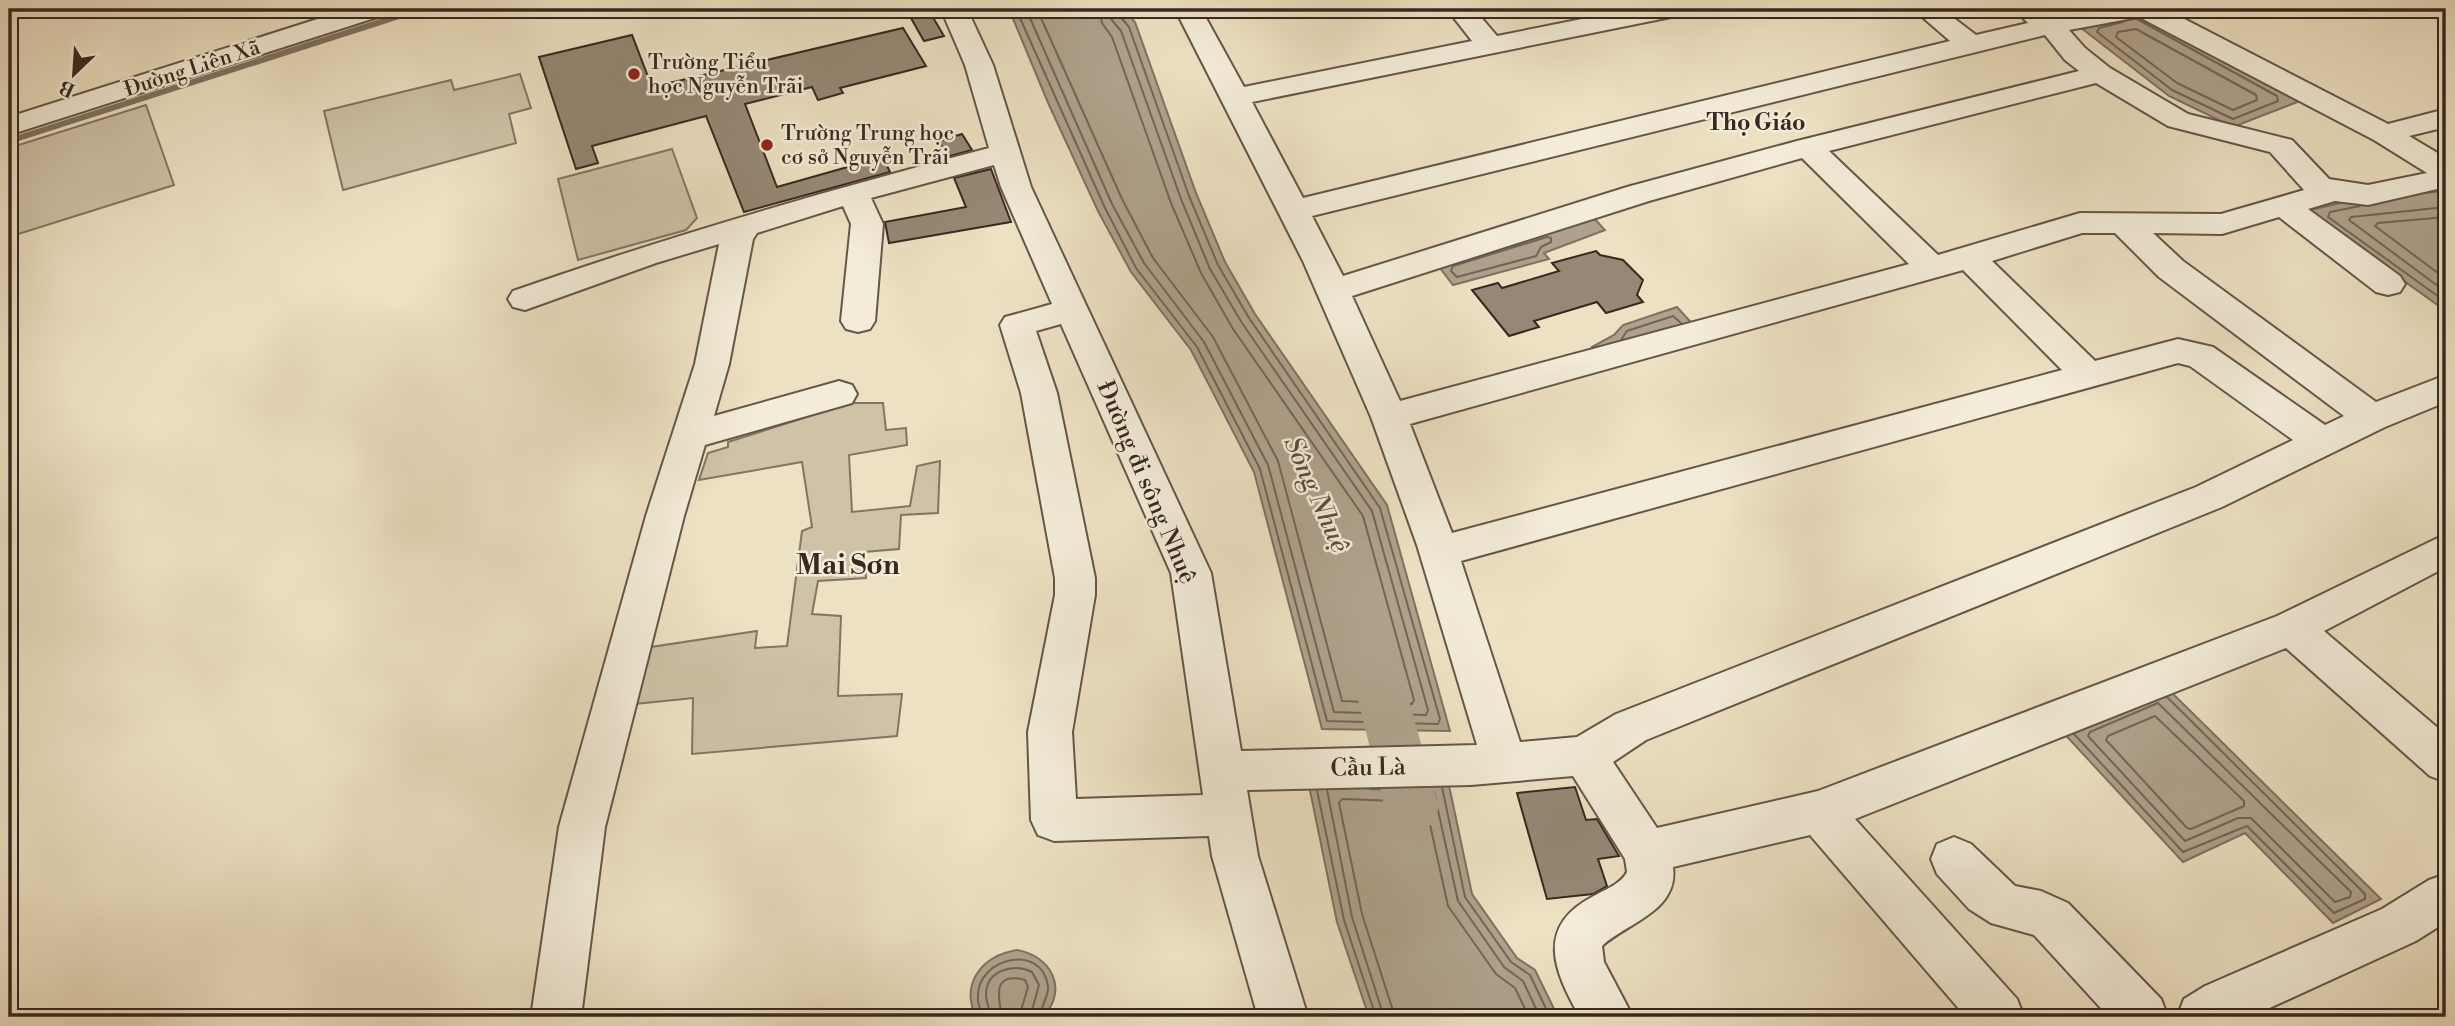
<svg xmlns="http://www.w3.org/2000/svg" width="2455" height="1026" font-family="'Libre Bodoni',serif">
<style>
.green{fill:#cec2a7;stroke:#827564;stroke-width:2}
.water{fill:#afa28c;stroke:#7f7161;stroke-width:2}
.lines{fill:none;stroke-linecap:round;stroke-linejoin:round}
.shore{stroke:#736556;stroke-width:2}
.stream{stroke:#7f7161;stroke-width:6}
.river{fill:#afa28c;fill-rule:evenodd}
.building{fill:#968875;stroke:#372821;stroke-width:2}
.minor-casing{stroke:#64564a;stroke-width:4}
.minor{fill:#f3ecd8;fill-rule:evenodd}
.poi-dot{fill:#8f2418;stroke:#f3ecd8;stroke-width:2.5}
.labels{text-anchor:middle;stroke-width:5;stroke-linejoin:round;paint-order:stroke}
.far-poi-label{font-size:21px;fill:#372821;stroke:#f3ecd8;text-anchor:start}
.far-street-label{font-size:21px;fill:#372821;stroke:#f3ecd8}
.far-quarter-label{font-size:23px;font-weight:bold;fill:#372821;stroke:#f3ecd8}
.street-label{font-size:24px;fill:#372821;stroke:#f3ecd8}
.water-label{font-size:26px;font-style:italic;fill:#5b4d41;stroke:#f3ecd8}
.quarter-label{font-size:28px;font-weight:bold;fill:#372821;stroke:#f3ecd8}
</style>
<rect width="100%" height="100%" fill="#ede1c3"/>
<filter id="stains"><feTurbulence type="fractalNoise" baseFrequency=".00286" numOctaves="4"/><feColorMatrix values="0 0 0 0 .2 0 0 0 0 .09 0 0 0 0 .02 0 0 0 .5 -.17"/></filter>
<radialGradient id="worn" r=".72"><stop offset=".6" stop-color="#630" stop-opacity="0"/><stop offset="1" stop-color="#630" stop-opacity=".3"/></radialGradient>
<path class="green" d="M520,74L531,108L509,114L516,143L343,190L324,111L451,80L454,90Z
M146,105L174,185L9,237V148Z
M672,149L697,218L686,230L578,260L558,179Z
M851,403H883L886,430L906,428L907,445L849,455L852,512L910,506L917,466L940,461L938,513L901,515L899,549L864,552L866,578L818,581L812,614L841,616L838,696L902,694L897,736L692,754L693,698L634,704L651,647L757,631L755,648L787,646L802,531L812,527L802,462L699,480L708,453L728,447V442Z"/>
<path class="water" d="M1009,9H1123L1135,22L1196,193L1225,262L1255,314L1387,505L1450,731L1322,729L1254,472L1191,350L1131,272L1098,211L1049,105Z
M2137,11L2300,101L2233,127L2169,96L2081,28L2082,25Z
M2446,191V311L2306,211L2362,198Z
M1591,215L1605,230L1544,253L1549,259L1453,285L1437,264Z
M1677,307L1697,329L1602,356L1592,347L1614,335L1623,325Z
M2163,684L2381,899L2333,923L2245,833L2183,862L2059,728Z
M1306,771L1447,776L1472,894L1517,958L1535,970L1558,1017H1369L1337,922Z
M1017,950C1051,956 1069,989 1043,1017H976C960,983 982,956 1017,950Z"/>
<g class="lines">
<path class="shore" d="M1016,9L1105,208L1136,268L1197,347L1260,469L1327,721L1438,724L1440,719L1380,508L1249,318L1218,265L1189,196L1129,27L1119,15L1118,9
M1026,9L1112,204L1144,263L1204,342L1268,465L1334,712L1426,715L1428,710L1372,511L1242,323L1210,269L1181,199L1121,31L1111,19L1109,9
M1037,9L1122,199L1153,258L1213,337L1278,461L1342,701L1412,704L1414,700L1363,516L1233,329L1201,273L1171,203L1112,37L1102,23L1099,9
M2123,22L2099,28L2097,32L2172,90L2233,119L2278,101L2277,96L2137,19
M2136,29L2256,95L2257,100L2233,110L2177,83L2116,37L2118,32Z
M2360,206L2330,212L2328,217L2446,302
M2446,207L2351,217L2349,220L2446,292
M2446,217L2378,223L2375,226L2446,279
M1547,237L1551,238V242L1541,247L1536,256L1457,277L1451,271L1453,266Z
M1621,340L1627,331L1673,316L1681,323
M2158,703L2351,892L2350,897L2335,902L2251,818H2238L2185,841L2088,736L2090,732Z
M2155,716L2244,801V806L2191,829L2187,828L2106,740L2108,736Z
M2074,734L2183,852L2247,826L2334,913L2365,899V894L2167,697
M1442,787L1465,897L1511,962L1530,975L1550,1017
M1370,789L1434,792L1458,901L1504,967L1523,981L1540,1017
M1317,790L1344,920L1376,1017
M1327,790L1352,917L1384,1017
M982,1017C981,1010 977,1003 978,996C978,957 1042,943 1048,986C1049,996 1041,1007 1039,1017
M991,1017C990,1010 986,1002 986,995C986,970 1013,963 1032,972L1039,985L1030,1017
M1002,1017C998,997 992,971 1025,980L1028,987L1019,1017
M1395,1017L1362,914L1339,803L1342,799L1425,802L1448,906L1496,974L1515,988L1529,1017"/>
<path class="stream" d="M9,141L421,9"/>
<path class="river" d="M1376,651L1394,657L1401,672L1439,808L1431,825L1412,832L1393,825L1385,808L1351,672L1358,657Z"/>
</g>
<path class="building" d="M928,9L944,36L924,41L908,13Z
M903,28L926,66L840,88L843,93L818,100L812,87L745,104L777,187L883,157L890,172L744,212L706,116L592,146L598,163L576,169L539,57L632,35L652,87Z
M962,134L972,150L946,157L939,141Z
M991,169L1011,222L889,243L885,222L966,207L954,178Z
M1596,251L1600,255L1623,260L1643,280L1637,295L1643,302L1606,313L1597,302L1534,321L1539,327L1509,336L1472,290L1498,283L1502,288L1559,271L1552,263Z
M1575,787L1586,820L1597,819L1619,856L1598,859L1607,886L1593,894L1547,899L1517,793Z"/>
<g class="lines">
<defs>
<path id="minor" d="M349,9H388L384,15L9,135V117Z
M941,9H967L993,65L1031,187L1211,573L1241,751L1477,745L1417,545L1371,417L1303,261L1175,9H1201L1244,87L1472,41L1447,9H1474L1497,36L1632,9H1684L1680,15L1671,17L1252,102L1303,198L1950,41L1913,9H1942L1976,35L2028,23L2019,14L2022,9H2042L2055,16L2096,9H2165L2388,124L2446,109V127L2409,136L2446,158V187L2368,205L2335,201L2308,209L2400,276L2405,284L2400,292L2388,295L2376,292L2279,217L2222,234L2153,233L2183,261L2376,402L2446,375V402L2385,427L2222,507L1646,740L1613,762L1657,828L1818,791L2277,616L2446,534V567L2324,631L2446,735V782L2430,776L2286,648L1855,819L2017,999L2024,1017H1966L1810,835L1673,867C1679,911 1627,923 1602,946L1604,962L1633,1017H1580C1554,972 1535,927 1592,897C1604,890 1621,884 1627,872L1625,859L1573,776L1471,785L1247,790L1258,856L1308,1017H1258L1212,856L1209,836L1054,841L1038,835L1031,820L1028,732L1055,595V578L1021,393L1000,325L1005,317L1052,304L1001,187L994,165L871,198L883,224L875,321L870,329L858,332L846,329L841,321L851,224L843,206L757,233L753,239L729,364L714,416L839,381L852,385L857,394L852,403L705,445L684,516L605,827L581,1017H531L559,827L646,516L695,364L719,244L656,263L525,310L513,307L508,299L513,291C670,236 829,190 989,148L965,65ZM2139,17L2374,140L2427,173L2368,185L2329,179L2292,140L2188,114L2110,68L2085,48L2069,30ZM2045,35L2065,60L2079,71L1797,141L1627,187L1343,276L1312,216ZM2096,83L2168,126L2270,152L2304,190L2221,214L2080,213L1938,255L1829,151ZM1802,158L1909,264L1400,401L1352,296L1649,201ZM2082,233H2115L2159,277L2344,416L2325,425L2213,347L2178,339L2095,361L1992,261ZM1963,270L2062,370L1452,533L1410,424ZM1061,324L1171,573L1203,795L1076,799L1072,732L1095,595V578L1057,393L1036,331ZM2178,363L2190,366L2293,440L2196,487L1616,714L1577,737L1520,742L1461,561Z
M1954,837L1971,844L2015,886L2041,891L2068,903L2161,999L2168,1017H2109L2034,935L1991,923L1969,909L1937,874L1931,859L1937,844Z
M2446,874V922L2416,941L2250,1017H2177L2184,999L2205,986L2382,909L2429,880Z"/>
</defs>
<use href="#minor" class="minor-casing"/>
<use href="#minor" class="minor"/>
</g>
<g class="poi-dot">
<circle cx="634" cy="74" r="7"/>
<circle cx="767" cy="145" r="7"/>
</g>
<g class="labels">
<g class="far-poi-label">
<text x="648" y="69">Trường Tiểu<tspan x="648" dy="24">học Nguyễn Trãi</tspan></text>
<text x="781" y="140">Trường Trung học<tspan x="781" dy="24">cơ sở Nguyễn Trãi</tspan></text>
</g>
<g class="far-street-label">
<text transform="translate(192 68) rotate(-18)" y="7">Đường Liên Xã</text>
</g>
<g class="far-quarter-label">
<text x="1756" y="130">Thọ Giáo</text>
</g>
<g class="street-label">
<text transform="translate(1147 482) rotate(67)" y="8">Đường đi sông Nhuệ</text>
<text transform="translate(1368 767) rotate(-1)" y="8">Cầu Là</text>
</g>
<g class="water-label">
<text transform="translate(1317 494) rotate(66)" y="9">Sông Nhuệ</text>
</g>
<g class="quarter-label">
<text x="848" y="574">Mai Sơn</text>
</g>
</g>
<rect width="2455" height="1026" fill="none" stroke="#ede1c3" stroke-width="35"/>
<rect x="10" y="10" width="2434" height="1005" fill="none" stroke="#372821" stroke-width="3.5"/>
<rect x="18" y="18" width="2420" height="991" fill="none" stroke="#372821" stroke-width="2"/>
<g transform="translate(74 74) rotate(205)" stroke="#f3ecd8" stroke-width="5" paint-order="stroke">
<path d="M0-5L12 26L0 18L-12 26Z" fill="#372821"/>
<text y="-10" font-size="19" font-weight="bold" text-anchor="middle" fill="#372821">B</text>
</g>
<rect width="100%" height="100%" filter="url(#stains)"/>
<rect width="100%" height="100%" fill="url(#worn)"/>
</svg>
